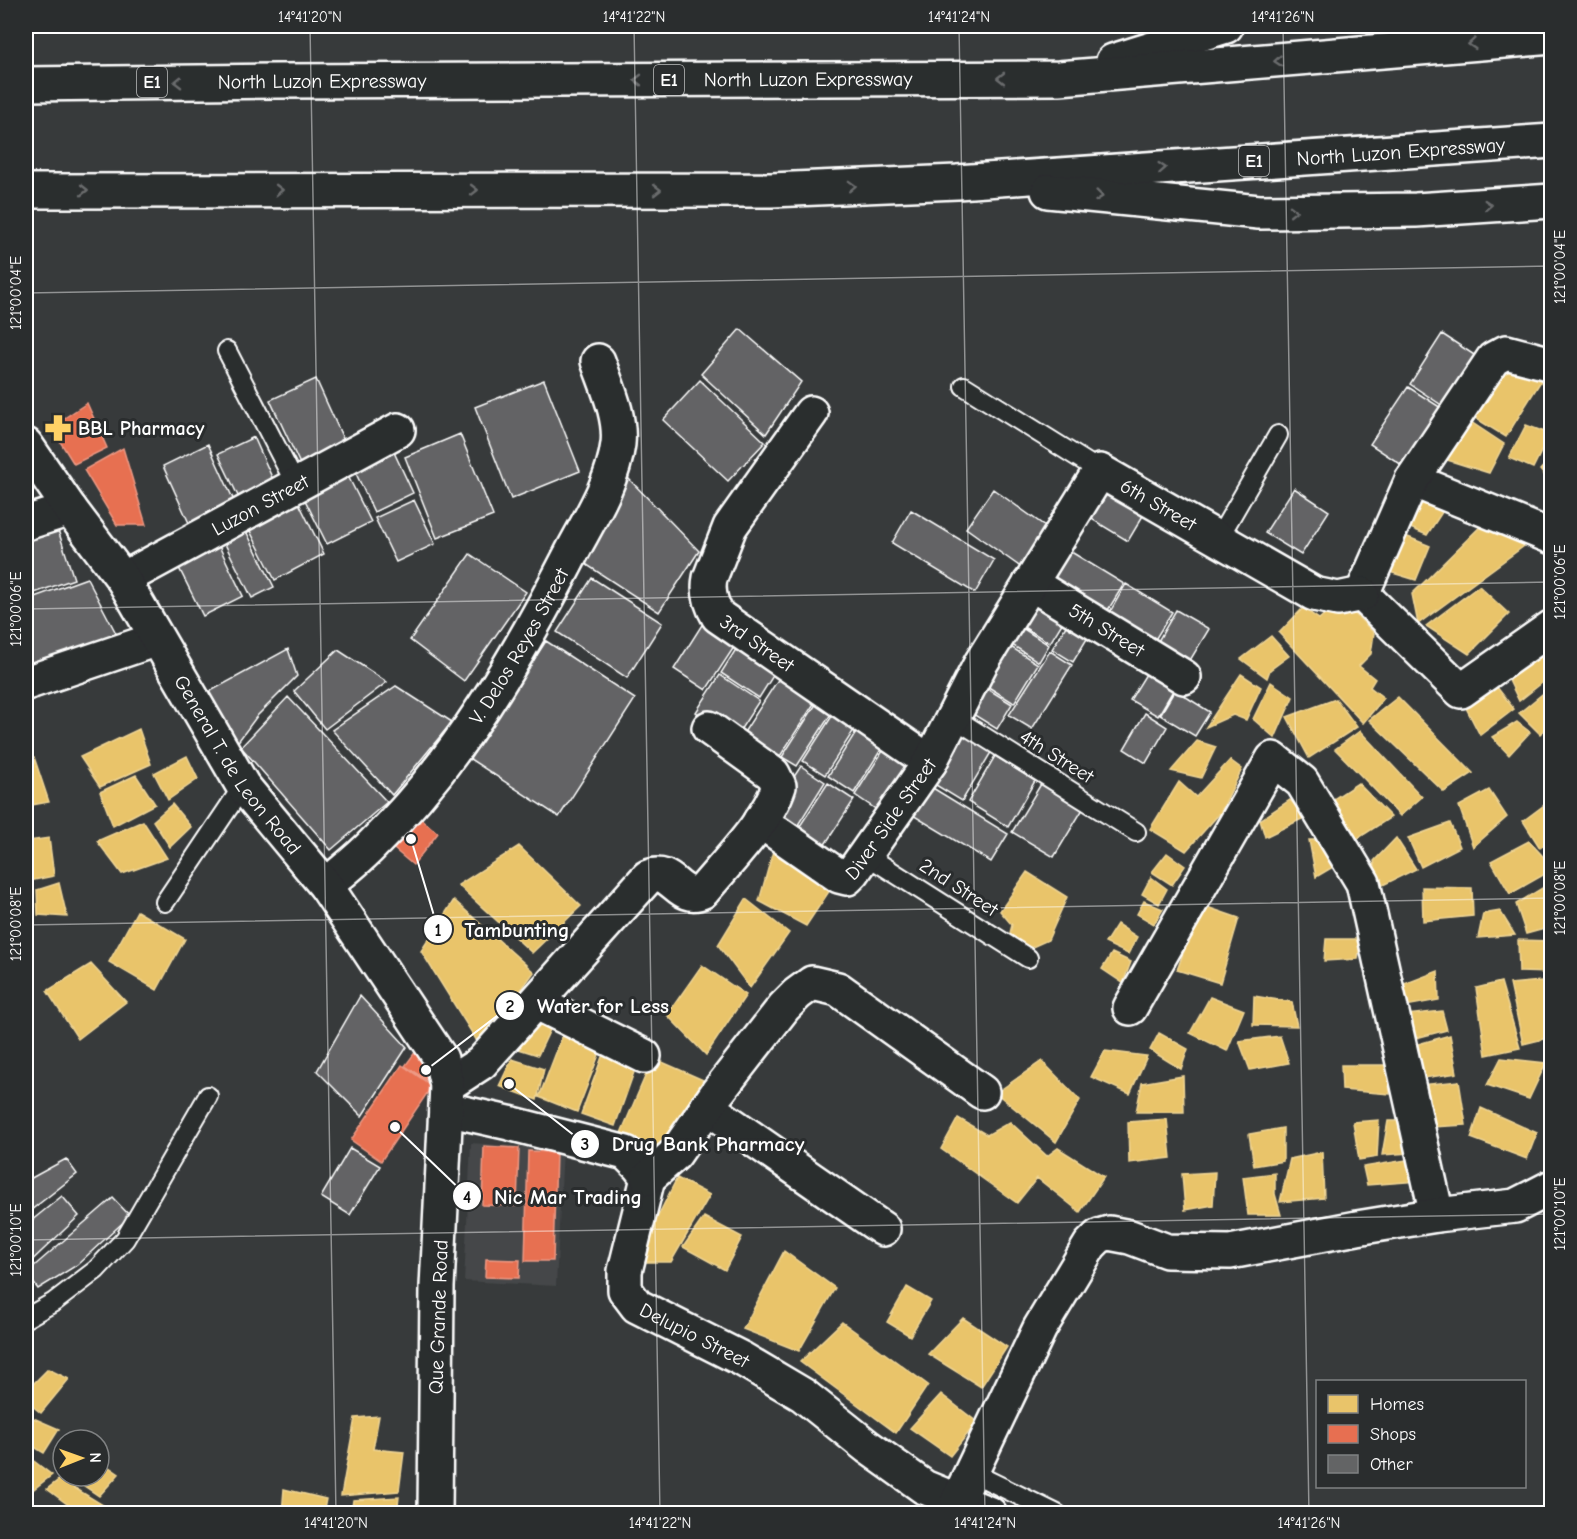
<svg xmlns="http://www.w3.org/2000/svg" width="1577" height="1539" font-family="'Comic Neue',sans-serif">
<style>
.built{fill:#444748}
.homes{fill:#e9c46a;stroke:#f0d697;stroke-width:1.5}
.shops{fill:#e76f51;stroke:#ee9a85;stroke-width:1.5}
.building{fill:#636465;stroke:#fff;stroke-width:1.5}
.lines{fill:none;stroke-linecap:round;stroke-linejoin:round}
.lane-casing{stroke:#fff;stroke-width:22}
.street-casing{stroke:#fff;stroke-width:38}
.secondary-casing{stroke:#fff;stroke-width:38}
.highway-casing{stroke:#fff;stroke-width:38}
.lane{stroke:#2a2d2e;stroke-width:18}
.street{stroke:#2a2d2e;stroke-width:33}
.secondary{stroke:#2a2d2e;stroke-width:33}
.highway{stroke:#2a2d2e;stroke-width:33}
.oneway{stroke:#6a6c6d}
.ticks{fill:none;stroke:#fff;stroke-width:1.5;stroke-opacity:0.45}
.labels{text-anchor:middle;stroke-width:6;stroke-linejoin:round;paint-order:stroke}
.shield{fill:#2a2d2e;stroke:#bfc0c0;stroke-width:1.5}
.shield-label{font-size:18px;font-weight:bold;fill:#fff}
.street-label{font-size:20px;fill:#fff;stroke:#2a2d2e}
.poi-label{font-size:20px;font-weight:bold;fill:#fff;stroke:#2a2d2e;text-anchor:start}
.leader{fill:none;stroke:#fff;stroke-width:2}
.callout-dot{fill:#fff;stroke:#2a2d2e;stroke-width:2}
.mark-label{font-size:18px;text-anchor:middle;font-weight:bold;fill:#111}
.callout-label{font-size:21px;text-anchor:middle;font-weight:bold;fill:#fff;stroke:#2a2d2e;stroke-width:6;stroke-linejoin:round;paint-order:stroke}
.neatline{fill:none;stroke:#fff;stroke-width:2}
.ticks-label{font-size:15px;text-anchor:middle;fill:#fff}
</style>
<rect width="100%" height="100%" fill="#373a3b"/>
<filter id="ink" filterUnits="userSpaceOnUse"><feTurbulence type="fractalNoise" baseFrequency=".0167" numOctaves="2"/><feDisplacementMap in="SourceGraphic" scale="12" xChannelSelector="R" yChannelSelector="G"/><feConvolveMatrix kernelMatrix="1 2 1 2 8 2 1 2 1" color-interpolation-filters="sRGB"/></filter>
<g filter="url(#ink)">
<path class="built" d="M471,1143L563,1149L556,1286L464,1281Z"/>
<path class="homes" d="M1510,353L1549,368L1506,437L1467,413Z
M1462,416L1504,444L1489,473L1441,458Z
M1526,425L1550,434L1533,468L1509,458Z
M1552,457V484L1540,470Z
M1416,490L1448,503L1427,535L1401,524Z
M1487,520L1531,541L1418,624L1412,594Z
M1398,533L1430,546L1416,580L1386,571Z
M1479,586L1509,614L1469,654L1426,626Z
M1341,600L1374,633L1371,654L1359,666L1375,679L1370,687L1384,698L1363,723L1279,633L1303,608L1319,619Z
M1271,636L1289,656L1270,670L1267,678L1241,659Z
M1552,646V675L1519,701L1505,672Z
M1241,674L1261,687L1246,720L1233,715L1206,727Z
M1271,682L1293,697L1275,738L1253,719Z
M1493,682L1514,709L1480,735L1462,700Z
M1552,686V723L1540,734L1519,713Z
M1398,697L1473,773L1444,792L1369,720Z
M1336,699L1357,727L1309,758L1287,717Z
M1517,722L1530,732L1509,755L1492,737Z
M139,729L151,764L100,787L80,757Z
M1360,731L1422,797L1400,816L1335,749Z
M1197,741L1216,747L1201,778L1171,771Z
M187,756L198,779L168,800L154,773Z
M34,757L49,802L26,806V761Z
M1230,760L1242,769L1220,813L1186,851L1150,829L1179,782L1196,797Z
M136,775L155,804L113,826L100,792Z
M1358,783L1391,817L1354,841L1332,800Z
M1489,790L1507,817L1473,847L1459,806Z
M1290,800L1306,817L1265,837L1260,820Z
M1547,803L1552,809V839L1540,848L1523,821Z
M172,804L191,827L170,847L153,821Z
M143,821L167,858L122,874L97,841Z
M1450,823L1460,847L1421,867L1408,838Z
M49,838L54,876L29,881V841Z
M1396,838L1416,869L1379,887L1374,861Z
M1309,840H1323L1338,864L1316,877Z
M1529,841L1552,866V870L1510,894L1491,861Z
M775,844L834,884L806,926L759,901Z
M519,846L581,906L532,953L458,885Z
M1167,853L1185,866L1172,885L1152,872Z
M1027,872L1067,897L1048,940L1028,949L1009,937L1012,925L1000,911Z
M1151,877L1167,889L1159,904L1142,894Z
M1552,882V927L1526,934L1516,904Z
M59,883L67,917L38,915L37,890Z
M1422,887L1472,888L1473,916L1423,921Z
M746,899L789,933L750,988L718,945Z
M454,900L534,972L480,1046L421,951Z
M1144,901L1163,909L1154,924L1137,914Z
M1201,905L1239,918L1220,983L1177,970Z
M137,911L185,939L157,990L109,962Z
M1500,911L1515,935L1478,938L1483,914Z
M1117,924L1137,937L1128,954L1105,943Z
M1326,939H1360L1358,959L1324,961Z
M1518,940L1552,941V973L1519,972Z
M1112,953L1131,962L1123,983L1102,969Z
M91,964L126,1002L78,1039L47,991Z
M702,965L746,995L706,1055L667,1015Z
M1438,971L1439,1000L1406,1006L1402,985Z
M1552,980V1037L1523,1044L1510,984Z
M1501,982L1520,1048L1486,1055L1476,988Z
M1254,996L1292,1002L1297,1026L1253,1025Z
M1210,997L1244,1010L1227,1051L1190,1033Z
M1442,1011L1447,1030L1412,1039L1407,1015Z
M542,1014L556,1017L538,1055L512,1047Z
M567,1024L605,1039L577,1112L539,1097Z
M1159,1033L1188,1049L1181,1069L1150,1050Z
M1450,1035L1457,1073L1424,1078L1418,1044Z
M1280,1036L1289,1063L1250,1070L1239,1041Z
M606,1046L639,1058L615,1126L581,1114Z
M1105,1051L1147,1056L1130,1094L1091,1077Z
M653,1058L703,1080L671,1155L621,1133Z
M1501,1058L1546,1063L1529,1099L1487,1085Z
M512,1059L544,1069L537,1100L499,1086Z
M1042,1061L1080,1100L1056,1142L996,1093Z
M1341,1065H1388L1390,1094L1342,1090Z
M1183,1076L1184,1112H1136L1142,1083Z
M1459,1081L1466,1125L1432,1127L1421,1085Z
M1481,1108L1537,1133L1527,1159L1471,1138Z
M958,1118L987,1135L1010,1122L1047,1156L1058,1148L1104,1177L1080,1212L1037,1178L1017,1203L941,1149Z
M1167,1119L1171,1158L1129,1163L1128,1122Z
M1379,1120L1377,1157L1359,1160L1353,1122Z
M1388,1121H1409L1410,1153L1382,1155Z
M1283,1128V1161L1254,1166L1249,1134Z
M1322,1152L1324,1198L1280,1202L1290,1159Z
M1412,1159L1419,1181L1367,1185L1363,1167Z
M1215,1172L1213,1205L1185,1210L1182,1174Z
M1275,1173V1194L1281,1215H1248L1243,1177Z
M677,1178L710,1195L671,1262H635Z
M704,1217L742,1237L725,1270L683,1247Z
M784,1251L835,1288L799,1351L743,1329Z
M907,1287L931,1301L910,1336L887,1322Z
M963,1318L1007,1347L981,1387L928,1354Z
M842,1322L928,1385L896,1433L800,1362Z
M48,1369L69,1379L41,1413L26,1401V1391Z
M941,1394L977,1422L950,1456L910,1428Z
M379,1416L373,1449L404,1452L399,1491L341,1496L355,1418Z
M31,1417L59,1429L44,1453L26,1442V1429Z
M26,1455L52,1475L26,1495Z
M99,1460L119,1474L99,1496L77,1481L81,1476H99Z
M60,1479L116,1513L65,1514L71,1507L47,1489Z
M284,1489L326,1499L323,1514H282Z
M399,1497L397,1514H351L353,1500Z"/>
<path class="shops" d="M87,403L107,448L74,464L51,427Z
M123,448L146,525H117L84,470Z
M420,818L438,833L413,865L394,849Z
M422,1043L431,1083L405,1066Z
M402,1065L432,1086L381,1161L351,1140Z
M484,1146L519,1148L517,1206L482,1205Z
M528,1151L556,1152L553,1261H525Z
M486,1259L520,1260L519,1278L485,1277Z"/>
<path class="building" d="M740,329L801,382L766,434L701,374Z
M1442,334L1485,362L1452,412L1410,384Z
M316,379L345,443L300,464L270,400Z
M544,380L580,471L511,499L475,407Z
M700,380L765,442L728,481L663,420Z
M1408,387L1446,411L1408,469L1370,444Z
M460,434L493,516L437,538L405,457Z
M254,437L274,482L239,498L218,454Z
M208,444L234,501L189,523L163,466Z
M392,448L413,493L374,512L353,467Z
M346,472L371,522L327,544L302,494Z
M628,478L699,551L659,612L584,563Z
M1110,485L1147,509L1128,541L1090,518Z
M1294,488L1329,511L1301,555L1265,533Z
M993,489L1049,529L1022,568L966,528Z
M296,497L324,554L275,580L246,523Z
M414,500L435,544L396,562L375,518Z
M911,510L994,560L975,593L892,543Z
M57,527L74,579L26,596V537Z
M246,531L274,587L252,598L224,542Z
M216,540L243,596L203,616L175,560Z
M1068,550L1124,584L1100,623L1044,590Z
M470,554L526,592L464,681L410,640Z
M87,578L117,635L26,667V600Z
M592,578L662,623L627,678L557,632Z
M1126,584L1172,612L1148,651L1103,624Z
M1039,594L1069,612L1050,643L1020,625Z
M1176,610L1209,629L1186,667L1154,648Z
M1075,611L1096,624L1073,662L1052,649Z
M705,620L738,641L706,690L674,669Z
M1019,626L1049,645L1039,662L1009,643Z
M546,641L635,699L559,817L470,759Z
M1006,644L1038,664L1014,703L982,683Z
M738,646L776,671L759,698L721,673Z
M288,649L297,676L257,716L237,743L207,693Z
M338,650L387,682L325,729L294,691Z
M1050,651L1072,665L1032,729L1009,715Z
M1154,661L1181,677L1158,716L1130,700Z
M720,675L759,701L735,738L696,712Z
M781,675L817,699L775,764L739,740Z
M396,686L452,722L392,795L332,730Z
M983,686L1012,704L997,729L968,711Z
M1175,690L1210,712L1195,736L1160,715Z
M288,697L387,802L331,850L241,747Z
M818,701L833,711L797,766L782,757Z
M834,713L856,727L825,775L803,761Z
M1145,713L1167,727L1146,763L1124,749Z
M859,727L885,743L854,793L828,776Z
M957,727L993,749L962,801L926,779Z
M886,746L912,763L880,812L855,795Z
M995,756L1035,781L1008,827L968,802Z
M801,766L825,782L796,828L771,812Z
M1044,779L1086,804L1054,857L1012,832Z
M923,782L1008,834L991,862L906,811Z
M828,783L854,800L824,846L798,829Z
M360,996L407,1047L362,1116L317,1071Z
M350,1148L380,1166L350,1215L321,1197Z
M66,1159L77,1174L26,1214V1181Z
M62,1196L79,1216L26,1266V1225Z
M113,1198L130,1216L77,1265L38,1289L26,1273Z"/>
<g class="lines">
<defs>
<path id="lane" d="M227,351L296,485
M964,386L1100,471
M1218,539L1278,435
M954,718L1136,832
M866,855L1028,958
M165,902L243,786
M26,1318L54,1302L96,1270L125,1239L208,1096
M971,1472L1057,1514"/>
<g id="street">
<path id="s1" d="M811,413L730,527L710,578C707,592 711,604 718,616L930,762"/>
<path d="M1412,480L1552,537"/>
<path d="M26,523L70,509"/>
<path id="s2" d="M123,579L398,430"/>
<path id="s3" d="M1030,583L1184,677"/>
<path d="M1362,594L1412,480L1493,359L1506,352L1552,364"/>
<path d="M1362,594L1461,691L1552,627"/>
<path d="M26,683L157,639"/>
<path id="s4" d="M760,821L839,876L847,878L853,872L930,762L981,663L1100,471L1314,594L1338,599L1362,594"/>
<path id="s5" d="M326,886C341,872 359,859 373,844C458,761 518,657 572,552C590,518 613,483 618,444C621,416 607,387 598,361"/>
<path d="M537,1003L644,1056"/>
<path d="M1130,1008L1273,759L1302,782L1363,883L1437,1215"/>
<path d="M447,1085L481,1063L648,877C673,866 678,903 703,891C727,862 768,821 779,786L773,774L709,728"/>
<path d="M707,1107L883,1229"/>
<path id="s6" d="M446,1109L509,1123L626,1153L639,1166L648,1178L625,1271V1290L637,1306L742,1359L803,1395L868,1447L924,1487L990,1514"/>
<path d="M648,1178L675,1154L717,1093L784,1007L797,994L812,983L838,989L982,1092"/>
<path d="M958,1500L1040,1328L1090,1245L1099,1236L1109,1233L1130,1237L1167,1251L1230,1252L1357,1228L1437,1215L1515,1206L1552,1187"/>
</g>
<g id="secondary">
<path id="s7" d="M26,445L70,509L123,579L243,786L326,886L441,1059L447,1085L437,1287L435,1514"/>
</g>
<g id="highway">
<path d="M1113,61L1226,26"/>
<path id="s8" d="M26,84L278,81L1059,78L1552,37"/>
<path id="s9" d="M26,191L771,190L957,182L1552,141"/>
<path d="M1048,191L1259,212L1416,210L1552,201"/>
</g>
</defs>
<use href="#lane" class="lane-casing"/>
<use href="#street" class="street-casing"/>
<use href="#secondary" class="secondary-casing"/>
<use href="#highway" class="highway-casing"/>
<use href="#lane" class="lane"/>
<use href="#street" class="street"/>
<use href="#secondary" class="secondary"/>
<use href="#highway" class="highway"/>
</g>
<defs><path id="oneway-chevron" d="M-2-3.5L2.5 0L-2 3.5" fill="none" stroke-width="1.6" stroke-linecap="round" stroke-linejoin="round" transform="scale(1.5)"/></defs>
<g class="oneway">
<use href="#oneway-chevron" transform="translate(1472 44) rotate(175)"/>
<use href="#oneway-chevron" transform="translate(1278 61) rotate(175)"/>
<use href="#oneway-chevron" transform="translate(1001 78) rotate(180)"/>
<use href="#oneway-chevron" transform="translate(638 80) rotate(180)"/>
<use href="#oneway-chevron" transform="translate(178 82) rotate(179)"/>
<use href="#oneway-chevron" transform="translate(1162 168) rotate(-4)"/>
<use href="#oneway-chevron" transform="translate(852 186) rotate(-2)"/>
<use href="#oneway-chevron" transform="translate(84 190)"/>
<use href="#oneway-chevron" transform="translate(279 190)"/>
<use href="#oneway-chevron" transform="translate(474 190)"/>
<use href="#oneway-chevron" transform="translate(657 190)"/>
<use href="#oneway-chevron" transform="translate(1099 196) rotate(6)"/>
<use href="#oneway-chevron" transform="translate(1488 205) rotate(-3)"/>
<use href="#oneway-chevron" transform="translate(1293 211) rotate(-1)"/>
</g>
</g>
<path class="ticks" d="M310,26L336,1514M634,26L660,1514M959,26L985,1514M1283,26L1309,1514M26,293L1552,266M26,609L1552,582M26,925L1552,898M26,1240L1552,1214"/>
<defs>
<symbol id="pharmacy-bare" viewBox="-9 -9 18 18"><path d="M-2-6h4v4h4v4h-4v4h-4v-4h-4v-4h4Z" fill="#ffd166" stroke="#2a2d2e" stroke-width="2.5" paint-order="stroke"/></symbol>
</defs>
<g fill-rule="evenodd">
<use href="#pharmacy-bare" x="39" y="409" width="38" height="38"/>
</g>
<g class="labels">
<g class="shield">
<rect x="654" y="65" width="30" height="30" rx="4.5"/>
<rect x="137" y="67" width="30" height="30" rx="4.5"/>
<rect x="1239" y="146" width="30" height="30" rx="4.5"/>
</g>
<g class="shield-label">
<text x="669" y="86">E1</text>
<text x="152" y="88">E1</text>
<text x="1254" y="167">E1</text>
</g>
<g class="street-label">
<text dy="7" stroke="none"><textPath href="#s8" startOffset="782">North Luzon Expressway</textPath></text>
<text dy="7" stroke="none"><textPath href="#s8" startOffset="296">North Luzon Expressway</textPath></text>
<text dy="7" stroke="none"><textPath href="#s9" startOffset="1376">North Luzon Expressway</textPath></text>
<text dy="7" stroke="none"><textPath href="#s2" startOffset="156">Luzon Street</textPath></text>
<text dy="7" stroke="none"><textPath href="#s4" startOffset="652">6th Street</textPath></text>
<text dy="7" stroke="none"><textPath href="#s3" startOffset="90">5th Street</textPath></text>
<text dy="7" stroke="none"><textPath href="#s1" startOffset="282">3rd Street</textPath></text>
<text dy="7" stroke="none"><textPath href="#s5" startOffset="310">V. Delos Reyes Street</textPath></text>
<text transform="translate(1057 756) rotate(32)" y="7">4th Street</text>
<text dy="7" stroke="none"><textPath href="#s7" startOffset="384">General T. de Leon Road</textPath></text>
<text dy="7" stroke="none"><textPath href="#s4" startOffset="178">Diver Side Street</textPath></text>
<text transform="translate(959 887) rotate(33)" y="7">2nd Street</text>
<text transform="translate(438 1317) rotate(-88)" y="7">Que Grande Road</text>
<text dy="7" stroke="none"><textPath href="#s6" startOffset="418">Delupio Street</textPath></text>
</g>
<g class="poi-label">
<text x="78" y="435">BBL Pharmacy</text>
</g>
</g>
<path class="leader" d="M411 839L438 929M426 1070L510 1006M509 1084L585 1144M395 1127L467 1196"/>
<g class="callout-dot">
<circle cx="411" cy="839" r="6"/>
<circle cx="426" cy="1070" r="6"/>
<circle cx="509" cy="1084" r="6"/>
<circle cx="395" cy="1127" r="6"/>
<circle cx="438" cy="929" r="15"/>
<circle cx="510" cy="1006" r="15"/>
<circle cx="585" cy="1144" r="15"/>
<circle cx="467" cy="1196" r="15"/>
</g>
<g class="mark-label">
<text x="438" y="936">1</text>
<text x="510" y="1012">2</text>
<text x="585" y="1150">3</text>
<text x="467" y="1203">4</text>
</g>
<g class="callout-label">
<text x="517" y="937">Tambunting</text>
<text x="603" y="1013">Water for Less</text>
<text x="708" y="1151">Drug Bank Pharmacy</text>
<text x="568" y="1204">Nic Mar Trading</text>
</g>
<rect width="1577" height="1539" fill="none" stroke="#2a2d2e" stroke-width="66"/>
<rect x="1316" y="1380" width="210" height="108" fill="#2a2d2e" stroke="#7f8182" stroke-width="1.5"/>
<rect x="1328" y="1395" width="30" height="18" fill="#e9c46a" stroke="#7f8182" stroke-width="1.5"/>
<text x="1370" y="1410" font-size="18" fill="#ffffff">Homes</text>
<rect x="1328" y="1425" width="30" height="18" fill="#e76f51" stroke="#7f8182" stroke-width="1.5"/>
<text x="1370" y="1440" font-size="18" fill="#ffffff">Shops</text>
<rect x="1328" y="1455" width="30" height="18" fill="#636465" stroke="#7f8182" stroke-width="1.5"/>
<text x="1370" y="1470" font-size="18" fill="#ffffff">Other</text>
<g transform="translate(81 1458) rotate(89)"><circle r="28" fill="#2a2d2e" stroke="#7f8182" stroke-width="1.5"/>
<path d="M0-4.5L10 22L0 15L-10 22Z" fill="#ffd166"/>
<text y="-9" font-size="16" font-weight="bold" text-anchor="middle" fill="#ffffff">N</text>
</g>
<rect x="33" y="33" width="1511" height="1473" class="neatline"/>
<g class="ticks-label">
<text x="310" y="22">14°41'20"N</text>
<text x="634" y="22">14°41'22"N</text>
<text x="959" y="22">14°41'24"N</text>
<text x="1283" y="22">14°41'26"N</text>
<text transform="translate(1560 267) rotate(-90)" y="5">121°00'04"E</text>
<text transform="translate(16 293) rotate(-90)" y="5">121°00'04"E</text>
<text transform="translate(1560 582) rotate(-90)" y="5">121°00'06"E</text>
<text transform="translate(16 609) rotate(-90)" y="5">121°00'06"E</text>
<text transform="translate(1560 898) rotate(-90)" y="5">121°00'08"E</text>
<text transform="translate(16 924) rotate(-90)" y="5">121°00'08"E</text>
<text transform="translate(1560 1214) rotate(-90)" y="5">121°00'10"E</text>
<text transform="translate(16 1240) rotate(-90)" y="5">121°00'10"E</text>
<text x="336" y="1528">14°41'20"N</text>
<text x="660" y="1528">14°41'22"N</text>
<text x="985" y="1528">14°41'24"N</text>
<text x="1309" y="1528">14°41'26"N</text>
</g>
</svg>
